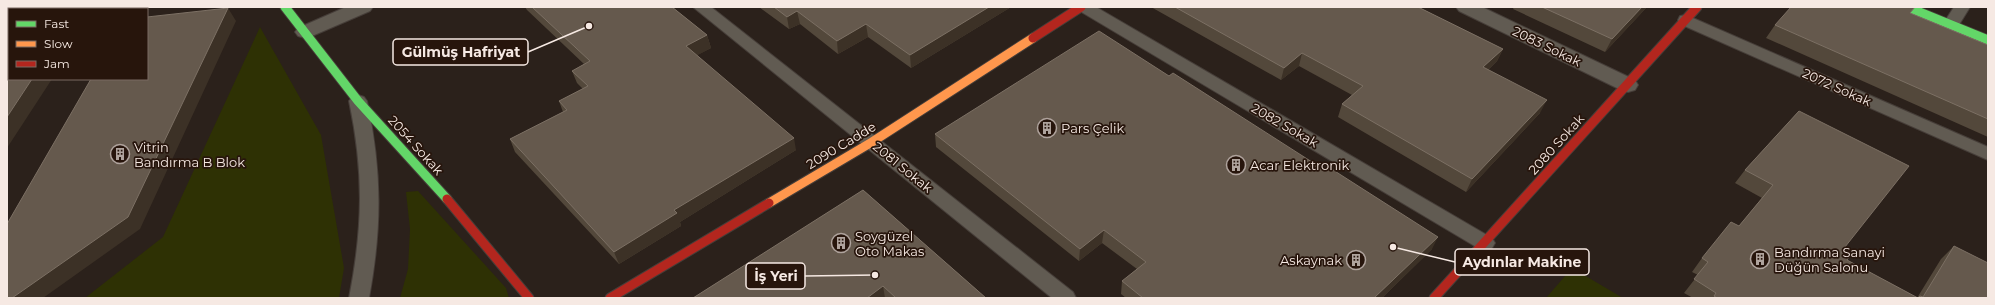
<svg xmlns="http://www.w3.org/2000/svg" width="1995" height="305" font-family="Montserrat,sans-serif">
<style>
.green{fill:#2e3104}
.lines{fill:none;stroke-linecap:round;stroke-linejoin:round}
.lane-casing{stroke:#463e39;stroke-width:2}
.street-casing{stroke:#463e39;stroke-width:2}
.fast-casing{stroke:#463e39;stroke-width:11}
.slow-casing{stroke:#463e39;stroke-width:11}
.jam-casing{stroke:#463e39;stroke-width:11}
.lane{fill:#615b52;fill-rule:evenodd}
.street{fill:#615b52;fill-rule:evenodd}
.fast{stroke:#63d668;stroke-width:9}
.slow{stroke:#ff974d;stroke-width:9}
.jam{stroke:#b3261e;stroke-width:9}
.wall{fill:#53483b}
.shaded-wall{fill:#3c3126}
.building{fill:#65594d;stroke:#7c7064}
.labels{text-anchor:middle;stroke-width:3.5;stroke-linejoin:round;paint-order:stroke}
.street-label{font-size:13px;fill:#f6e9e3;stroke:#27150c}
.poi-label{font-size:13px;fill:#f6e9e3;stroke:#27150c;text-anchor:start}
.leader{fill:none;stroke:#f6e9e3;stroke-width:1.5}
.callout-dot{fill:#f6e9e3;stroke:#27150c;stroke-width:1.5}
.callout{fill:#27150c;stroke:#f6e9e3;stroke-width:1.5}
.callout-label{font-size:14px;text-anchor:middle;font-weight:bold;fill:#f6e9e3}
</style>
<rect width="100%" height="100%" fill="#2b211b"/>
<path class="green" d="M260,27L321,135L344,268L339,298H85L163,237Z
M418,191L506,288L509,298H400L408,269L410,229L406,192Z
M1572,268L1623,298H1546Z"/>
<g class="lines">
<defs>
<path id="lane" d="M693,7H711L1073,292L1076,298H1052Z
M1076,7H1096L1492,238L1495,243L1492,248L1485,251L1478,248L1078,10Z
M1954,7H1970L1957,28L1951,29L1945,28L1943,24Z
M1686,15L1988,147V160L1680,24L1678,20L1680,16Z
M358,95L364,97L367,101C382,172 382,227 369,298H349C363,227 364,172 349,101L352,97Z"/>
<path id="street" d="M346,7H373L370,11L312,36L305,38L298,36L295,32L298,28Z
M1456,7H1482L1635,80L1638,85L1635,90L1628,92L1621,90L1459,11Z"/>
<path id="fast" d="M285,7L358,101L447,199
M1907,7L1988,40"/>
<path id="slow" d="M769,203L872,142L1033,38"/>
<path id="jam" d="M1033,38L1081,7
M447,199L529,298
M610,298L769,203
M1434,298L1697,7"/>
</defs>
<use href="#lane" class="lane-casing"/>
<use href="#street" class="street-casing"/>
<use href="#fast" class="fast-casing"/>
<use href="#slow" class="slow-casing"/>
<use href="#jam" class="jam-casing"/>
<use href="#lane" class="lane"/>
<use href="#street" class="street"/>
<use href="#fast" class="fast"/>
<use href="#slow" class="slow"/>
<use href="#jam" class="jam"/>
</g>
<path class="wall" d="M525,7H672L707,35L711,48L697,55L796,150L680,222L681,226L619,264L515,152L510,139L563,112L559,101L583,89L577,83L572,71L584,64L527,10Z
M759,7H1011L911,68L868,37L838,54L800,24L789,29Z
M1151,7H1418L1503,49L1497,61L1488,70L1540,113L1466,192L1338,117L1342,104L1352,95L1299,66L1281,80Z
M1514,7H1647L1605,52L1513,9Z
M1910,13L1988,45V137L1766,38L1775,25Z
M1169,76L1326,171L1432,249L1382,298H1126L1121,294L1122,281L1137,269L1102,243L1079,261L936,147L935,134Z
M1799,111L1841,252L1847,260L1917,298L1941,259L1954,246L1988,298H1693L1684,293L1698,275L1692,272L1702,258L1739,226L1762,198L1735,183L1745,170Z
M863,190L986,298H693Z"/>
<path class="shaded-wall" d="M989,7H1011L911,68L910,55Z
M1642,7H1647L1605,52L1612,39Z
M228,8L236,21L140,229L43,298H12Z
M797,11L800,24L789,29L787,17Z
M866,24L868,37L838,54L837,41Z
M707,35L711,48L690,59L686,46Z
M1503,49L1497,61L1478,80L1483,67Z
M1302,53L1299,66L1281,80L1284,68Z
M32,79H52L7,148V117Z
M1547,100L1540,113L1466,192L1472,179Z
M794,138L796,150L680,222L681,226L619,264L614,252L674,210Z
M1104,230L1102,243L1079,261L1080,249Z
M1438,237L1432,249L1382,298H1374Z
M883,286L885,298H867Z"/>
<path class="building" d="M532,7H672L707,35L686,46L794,138L674,210L677,213L614,252L510,139L567,110L559,101L588,86L572,71L590,61Z
M774,7H989L910,55L866,24L837,41L797,11L787,17Z
M1175,7H1418L1503,49L1483,67L1547,100L1472,179L1342,104L1363,86L1302,53L1284,68Z
M1542,7H1642L1612,39Z
M1791,7H1915L1910,13L1988,45V119L1775,25Z
M228,8L128,217L12,298H7V224L91,79H147V17Z
M7,27H9V79H32L7,117Z
M1099,31L1169,76L1173,73L1326,171L1330,168L1438,237L1374,298H1143L1122,281L1146,262L1104,230L1080,249L935,134Z
M1799,111L1909,166L1841,252L1849,257L1847,260L1918,298H1717L1714,296L1716,293L1694,279L1708,262L1702,258L1731,222L1739,226L1773,185L1745,170Z
M863,190L986,298H896L883,286L867,298H693Z
M1954,246L1988,263V298H1918L1920,296L1923,297Z"/>
<defs>
<symbol id="building-ring" viewBox="-11 -11 22 22"><circle r="9.5" fill="#27150c" stroke="#afa39d" stroke-width="1.5"/><path d="M-4-6H4V6H1V3H-1V6H-4ZM-2.5-4.3h1.7v1.8h-1.7ZM.8-4.3h1.7v1.8H.8ZM-2.5-1h1.7V.8h-1.7ZM.8-1h1.7V.8H.8Z" fill="#afa39d"/></symbol>
</defs>
<g fill-rule="evenodd">
<use href="#building-ring" x="1036" y="117" width="22" height="22"/>
<use href="#building-ring" x="109" y="143" width="22" height="22"/>
<use href="#building-ring" x="1225" y="154" width="22" height="22"/>
<use href="#building-ring" x="830" y="232" width="22" height="22"/>
<use href="#building-ring" x="1749" y="248" width="22" height="22"/>
<use href="#building-ring" x="1345" y="249" width="22" height="22"/>
</g>
<g class="labels">
<g class="street-label">
<text transform="translate(1547 46) rotate(26)" y="5">2083 Sokak</text>
<text transform="translate(1837 87) rotate(24)" y="5">2072 Sokak</text>
<text transform="translate(1285 125) rotate(30)" y="5">2082 Sokak</text>
<text transform="translate(1556 144) rotate(-48)" y="5">2080 Sokak</text>
<text transform="translate(416 145) rotate(48)" y="5">2054 Sokak</text>
<text transform="translate(841 145) rotate(-31)" y="5">2090 Cadde</text>
<text transform="translate(903 167) rotate(39)" y="5">2081 Sokak</text>
</g>
<g class="poi-label">
<text x="1061" y="133">Pars Çelik</text>
<text x="134" y="152">Vitrin<tspan x="134" dy="15">Bandırma B Blok</tspan></text>
<text x="1250" y="170">Acar Elektronik</text>
<text x="855" y="241">Soygüzel<tspan x="855" dy="15">Oto Makas</tspan></text>
<text x="1774" y="257">Bandırma Sanayi<tspan x="1774" dy="15">Düğün Salonu</tspan></text>
<text x="1342" y="265" text-anchor="end">Askaynak</text>
</g>
</g>
<path class="leader" d="M589 26L528 52M1393 247L1455 262M875 275L805 276"/>
<g class="callout-dot">
<circle cx="589" cy="26" r="4"/>
<circle cx="1393" cy="247" r="4"/>
<circle cx="875" cy="275" r="4"/>
</g>
<g class="callout">
<rect x="393" y="39" width="135" height="26" rx="4"/>
<rect x="1455" y="249" width="134" height="26" rx="4"/>
<rect x="746" y="263" width="59" height="26" rx="4"/>
</g>
<g class="callout-label">
<text x="461" y="57">Gülmüş Hafriyat</text>
<text x="1522" y="267">Aydınlar Makine</text>
<text x="776" y="281">İş Yeri</text>
</g>
<rect width="1995" height="305" fill="none" stroke="#f6e9e3" stroke-width="16"/>
<rect x="8" y="8" width="140" height="72" fill="#27150c" stroke="#7a6a62"/>
<rect x="16" y="21" width="20" height="6" fill="#63d668" stroke="#7a6a62"/>
<text x="44" y="28" font-size="12" fill="#f6e9e3">Fast</text>
<rect x="16" y="41" width="20" height="6" fill="#ff974d" stroke="#7a6a62"/>
<text x="44" y="48" font-size="12" fill="#f6e9e3">Slow</text>
<rect x="16" y="61" width="20" height="6" fill="#b3261e" stroke="#7a6a62"/>
<text x="44" y="68" font-size="12" fill="#f6e9e3">Jam</text>
</svg>
